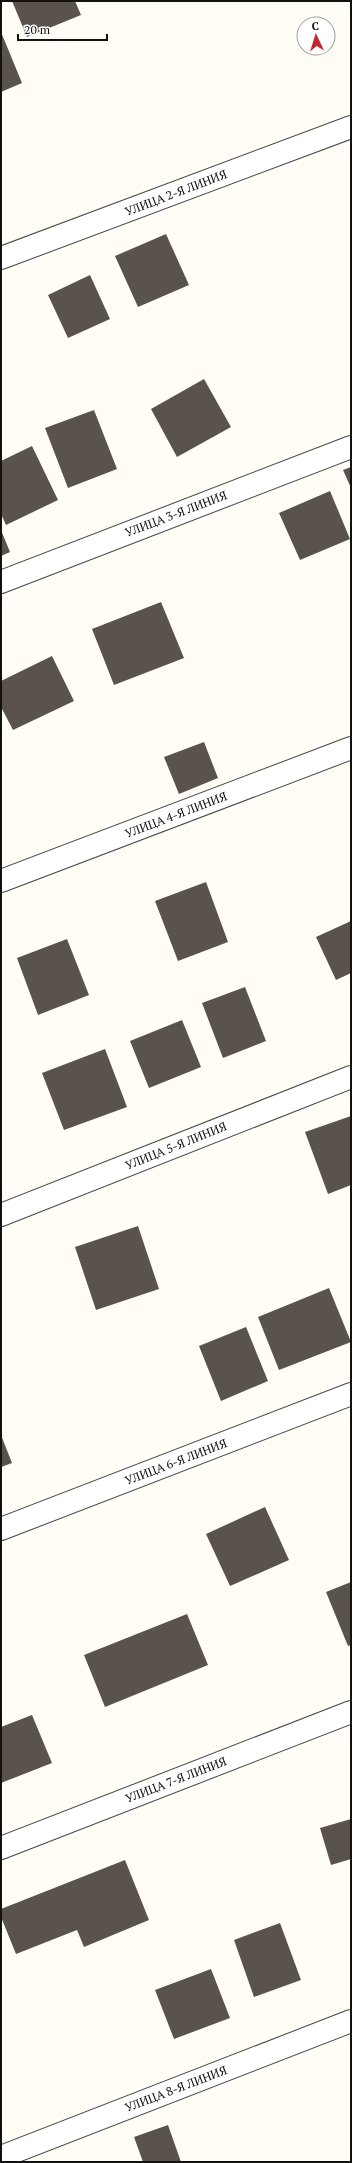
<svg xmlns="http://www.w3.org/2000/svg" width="352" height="2163" font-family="'PT Serif',serif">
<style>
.building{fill:#5a524d}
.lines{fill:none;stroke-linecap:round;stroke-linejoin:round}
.street-casing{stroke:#444;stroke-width:24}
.street{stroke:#fff;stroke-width:22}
.labels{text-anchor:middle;stroke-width:4;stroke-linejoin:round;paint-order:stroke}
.street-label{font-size:12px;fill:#111;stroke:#fff}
</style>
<rect width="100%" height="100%" fill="#fffdf5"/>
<path class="building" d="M12,1H75L81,15L27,37Z
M1,32L22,83L1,92Z
M166,234L189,285L138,307L115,256Z
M90,275L110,319L68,338L48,295Z
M204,379L231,427L177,457L151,409Z
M94,410L117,469L68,488L45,428Z
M32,446L58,500L6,525L1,514V461Z
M351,467V488L343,470Z
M330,491L350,539L300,560L279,513Z
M1,530L10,552L1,556Z
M161,602L184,658L114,685L92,629Z
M52,656L74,701L13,730L1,707V681Z
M204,742L218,778L179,794L164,757Z
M206,882L228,942L178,961L155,901Z
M351,921V973L336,980L316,937Z
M67,939L89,995L38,1015L17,958Z
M245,987L266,1041L223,1058L202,1003Z
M182,1020L201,1067L149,1088L130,1041Z
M105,1049L127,1107L64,1130L42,1073Z
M351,1116V1185L328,1194L305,1132Z
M138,1226L159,1289L96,1310L75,1247Z
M329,1288L351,1342L279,1370L258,1317Z
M246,1327L268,1381L221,1401L199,1346Z
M1,1435L12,1463L1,1467Z
M265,1507L289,1560L230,1586L206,1534Z
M351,1582V1645L348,1646L326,1592Z
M187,1614L208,1665L105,1707L84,1655Z
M32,1715L52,1763L1,1783V1727Z
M351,1819V1859L331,1865L320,1828Z
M125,1860L149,1920L84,1947L77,1930L16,1954L1,1917V1909Z
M280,1923L301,1980L254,1997L234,1940Z
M211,1969L230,2018L174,2039L155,1990Z
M168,2125L181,2162H143L134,2137Z"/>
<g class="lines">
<defs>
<path id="street" d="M1,258L351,127
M1,582L351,447
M1,881L351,748
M1,1215L351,1077
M1,1529L351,1394
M1,1848L351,1712
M1,2157L351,2021"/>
</defs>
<use href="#street" class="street-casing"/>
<use href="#street" class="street"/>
</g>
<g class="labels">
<g class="street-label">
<text transform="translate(176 193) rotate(-21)" y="4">УЛИЦА 2-Я ЛИНИЯ</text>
<text transform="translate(176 514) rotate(-21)" y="4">УЛИЦА 3-Я ЛИНИЯ</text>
<text transform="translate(176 815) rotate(-21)" y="4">УЛИЦА 4-Я ЛИНИЯ</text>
<text transform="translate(176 1146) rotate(-22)" y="4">УЛИЦА 5-Я ЛИНИЯ</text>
<text transform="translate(176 1462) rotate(-21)" y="4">УЛИЦА 6-Я ЛИНИЯ</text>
<text transform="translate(176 1780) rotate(-21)" y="4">УЛИЦА 7-Я ЛИНИЯ</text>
<text transform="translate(176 2089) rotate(-21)" y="4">УЛИЦА 8-Я ЛИНИЯ</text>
</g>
</g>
<rect width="352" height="2163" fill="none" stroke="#111111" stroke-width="4"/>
<g transform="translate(316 36) rotate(356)"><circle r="19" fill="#ffffff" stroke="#a0a0a0"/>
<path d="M0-3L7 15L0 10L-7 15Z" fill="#c4262e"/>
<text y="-6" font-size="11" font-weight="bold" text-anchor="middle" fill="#111111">С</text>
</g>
<path d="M18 34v6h89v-6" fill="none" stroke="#111111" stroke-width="2"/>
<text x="24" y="34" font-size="12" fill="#111111" stroke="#ffffff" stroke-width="3" paint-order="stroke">20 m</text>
</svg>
